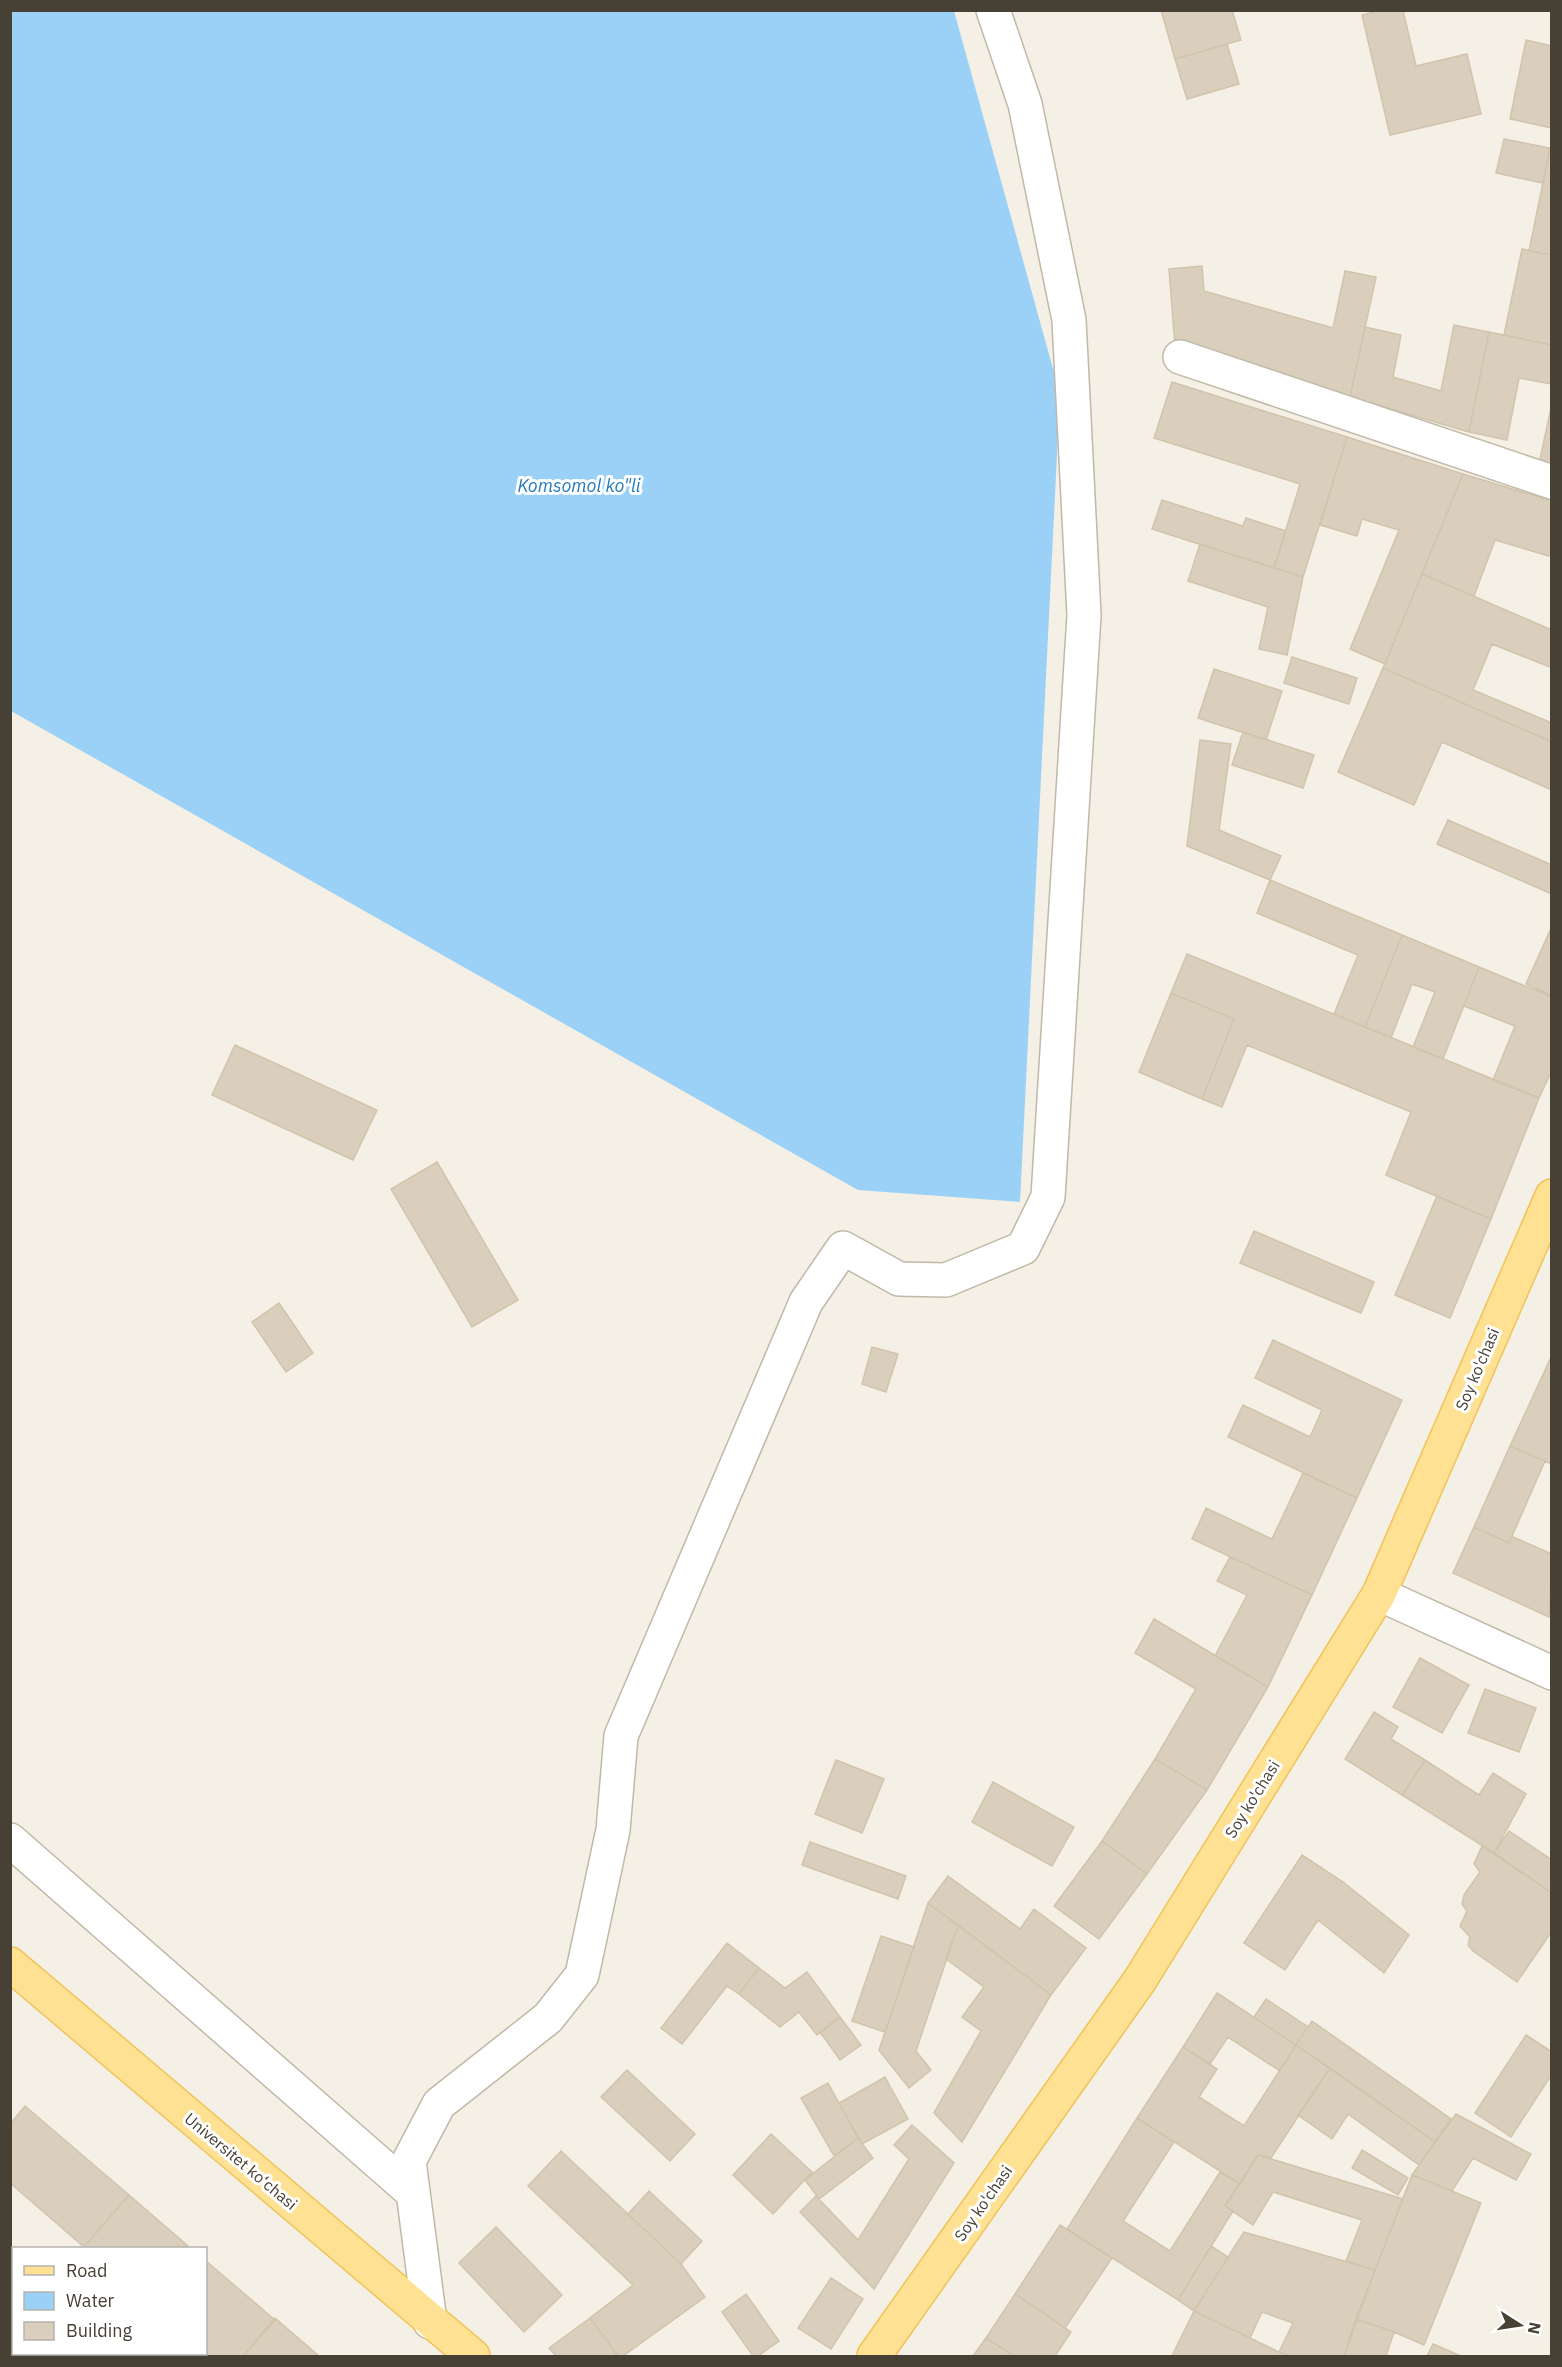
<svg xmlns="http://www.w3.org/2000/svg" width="1562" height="2367" font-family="'IBM Plex Sans',sans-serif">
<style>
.water{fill:#9bd1f7}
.building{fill:#dacebc;stroke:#d2c4ac;stroke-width:1.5}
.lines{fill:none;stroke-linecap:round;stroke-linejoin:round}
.minor-casing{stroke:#c1b8a7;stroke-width:36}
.major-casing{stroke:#f0c358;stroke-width:36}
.minor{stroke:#fff;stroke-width:33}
.major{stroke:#ffe193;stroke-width:33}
.labels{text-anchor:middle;stroke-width:6;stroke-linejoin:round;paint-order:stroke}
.street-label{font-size:16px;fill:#474034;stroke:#fff}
.water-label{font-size:18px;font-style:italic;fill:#227bbe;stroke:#fff}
</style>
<rect width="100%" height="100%" fill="#f4f0e5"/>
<path class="water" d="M11,11H954L1060,394L1020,1202L858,1190L11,711Z"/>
<path class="building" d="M1161,10H1232L1241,40L1175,59Z
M1381,10H1403L1416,66L1467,54L1481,114L1390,135L1362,15Z
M1526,40L1552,46V128L1510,119Z
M1227,44L1239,84L1187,99L1175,59Z
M1504,139L1550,148L1543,183L1496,173Z
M1550,148H1552V255L1529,251Z
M1522,249L1552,255V345L1504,335Z
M1202,266L1204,291L1333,328L1345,271L1376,277L1350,397L1175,346L1169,269Z
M1454,325L1489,332L1469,432L1350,397L1365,327L1401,335L1393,377L1441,391Z
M1489,332L1552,345V384L1519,378L1507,440L1469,432Z
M1172,382L1347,437L1303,577L1274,568L1300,484L1154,438Z
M1552,403V466L1539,464Z
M1347,437L1463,474L1385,664L1350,649L1399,530L1362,519L1357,536L1320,525Z
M1463,474L1552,501V557L1495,540L1474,596L1422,574Z
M1162,500L1243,526L1246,518L1286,531L1274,568L1152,529Z
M1200,544L1303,577L1287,655L1259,649L1268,607L1188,581Z
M1422,574L1552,630V668L1492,644L1473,690L1552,723V742L1383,668Z
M1292,657L1357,678L1349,704L1284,683Z
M1383,668L1552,742V790L1442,742L1414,805L1338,772Z
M1214,669L1282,691L1266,740L1198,718Z
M1243,732L1314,755L1303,788L1232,765Z
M1200,740L1231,744L1219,830L1281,856L1270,880L1187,846Z
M1448,820L1552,865V894L1437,844Z
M1270,880L1402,935L1365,1027L1334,1014L1358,955L1257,913Z
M1552,926V996L1526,984Z
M1402,935L1479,967L1443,1059L1413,1047L1435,992L1412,984L1391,1038L1365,1027Z
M1187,954L1539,1098L1491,1219L1386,1175L1411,1112L1247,1045L1222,1107L1202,1099L1234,1019L1171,993Z
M1479,967L1552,997V1070L1539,1098L1493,1080L1515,1026L1464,1006Z
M1171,993L1234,1019L1202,1099L1139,1072Z
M235,1045L377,1110L353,1160L212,1095Z
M437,1162L518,1300L472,1327L391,1189Z
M1437,1196L1491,1219L1450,1318L1395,1295Z
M1254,1231L1374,1282L1361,1313L1240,1263Z
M279,1303L313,1353L286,1372L252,1322Z
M1273,1340L1402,1400L1357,1498L1228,1437L1243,1405L1310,1437L1322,1410L1255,1378Z
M872,1347L898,1354L886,1392L862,1384Z
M1552,1355V1464L1510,1446Z
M1510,1446L1545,1461L1509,1543L1474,1527Z
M1303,1473L1357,1498L1312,1595L1192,1539L1206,1508L1272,1539Z
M1474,1527L1509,1543L1511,1536L1552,1554L1549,1617L1453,1573Z
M1230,1557L1312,1595L1268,1687L1215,1656L1247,1595L1217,1581Z
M1154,1619L1268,1687L1207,1790L1155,1759L1196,1689L1135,1653Z
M1420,1658L1469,1685L1442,1733L1393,1707Z
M1485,1689L1536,1708L1519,1752L1468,1733Z
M1374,1712L1398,1727L1391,1739L1425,1760L1402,1795L1345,1759Z
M1155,1759L1207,1790L1147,1874L1102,1841Z
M836,1760L884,1779L862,1833L815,1814Z
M1425,1760L1479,1795L1493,1773L1526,1794L1494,1853L1402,1795Z
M993,1782L1074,1827L1052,1866L972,1822Z
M1509,1831L1552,1860V1893L1494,1853Z
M1102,1841L1147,1874L1099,1939L1054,1906Z
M810,1842L906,1876L898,1899L802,1865Z
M1482,1846L1552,1893V1931L1517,1982L1473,1951L1468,1945L1470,1937L1460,1926L1467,1911L1462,1904L1464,1895L1480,1872L1474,1864Z
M1302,1855L1343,1882L1409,1935L1384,1973L1318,1920L1285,1970L1244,1943Z
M948,1876L1020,1929L1034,1909L1086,1948L1051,1995L928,1903Z
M928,1903L958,1925L916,2051L931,2070L909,2088L879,2050Z
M958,1925L1051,1995L962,2142L934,2113L981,2031L962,2017L984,1987L946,1959Z
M881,1936L914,1947L885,2032L852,2021Z
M727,1943L759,1968L739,1994L727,1986L682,2044L661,2028Z
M759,1968L785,1988L807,1972L840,2017L817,2035L799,2012L780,2027L739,1994Z
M1217,1993L1296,2045L1280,2071L1228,2037L1210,2064L1183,2047Z
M1266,1999L1308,2027L1296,2045L1254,2017Z
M840,2017L861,2045L840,2060L820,2032Z
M1312,2021L1451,2119L1435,2142L1296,2045Z
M1526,2035L1552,2052V2074L1511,2137L1475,2113Z
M1296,2045L1330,2068L1271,2158L1258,2155L1240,2184L1137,2118L1183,2047L1217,2069L1199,2097L1244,2126Z
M1330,2068L1435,2142L1419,2165L1348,2114L1332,2139L1298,2115Z
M627,2070L695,2134L670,2161L601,2097Z
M885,2077L908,2119L862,2144L839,2103Z
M828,2083L858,2138L834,2156L801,2098Z
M25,2106L129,2195L84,2247L10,2183V2124Z
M1456,2114L1531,2154L1516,2180L1473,2158L1452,2191L1412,2175Z
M1137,2118L1174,2142L1123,2221L1170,2251L1220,2172L1240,2184L1225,2206L1233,2211L1178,2300L1067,2229Z
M912,2125L954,2163L874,2289L800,2212L816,2196L858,2240L909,2159L894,2145Z
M771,2134L812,2172L773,2214L733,2175Z
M858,2138L873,2158L819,2199L805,2180Z
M1362,2150L1408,2178L1398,2195L1352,2168Z
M561,2151L681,2264L705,2297L623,2356H618L590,2318L633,2285L528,2186Z
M1258,2155L1403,2199L1375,2270L1346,2261L1362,2220L1273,2192L1253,2225L1225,2206Z
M1412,2175L1481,2203L1424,2345L1394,2332L1356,2319Z
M649,2191L702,2241L681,2264L628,2214Z
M129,2195L188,2246L185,2248H83Z
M1060,2225L1112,2258L1065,2328L1015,2294Z
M496,2227L562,2295L524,2332L459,2263Z
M1244,2232L1375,2270L1344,2356H1289L1279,2352L1293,2323L1262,2312L1250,2338L1194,2311Z
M1211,2246L1228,2257L1194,2311L1178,2300Z
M206,2261L275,2320L243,2356H134L131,2354H206Z
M831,2278L863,2299L831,2349L798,2328Z
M746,2294L779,2341L758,2356H753L722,2312Z
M1015,2294L1071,2332L1055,2356H1014L986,2338Z
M1194,2311L1279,2352L1289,2356H1172Z
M275,2318L319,2356H243Z
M590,2318L618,2356H556L549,2348Z
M1356,2319L1394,2332L1386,2356H1344Z
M986,2338L1014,2356H973Z
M1433,2344L1461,2356H1427Z"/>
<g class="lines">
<defs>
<path id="minor" d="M1180,357L1552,482
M1379,1594L1552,1673
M10,1840L413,2193
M430,2322L409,2161L439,2104L548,2018L582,1975L613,1830L621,1736L806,1302L843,1248L899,1279L946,1280L1023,1248L1048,1197L1084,615L1069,320L1025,104L993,10"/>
<path id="major" d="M10,1964L473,2356
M874,2356L1140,1980L1379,1594L1552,1196"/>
</defs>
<use href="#minor" class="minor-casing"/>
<use href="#major" class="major-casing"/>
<use href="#minor" class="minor"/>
<use href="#major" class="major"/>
</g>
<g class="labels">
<g class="street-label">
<text transform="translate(1477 1369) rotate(-67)" y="6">Soy ko'chasi</text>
<text transform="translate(1252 1799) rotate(-58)" y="6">Soy ko'chasi</text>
<text transform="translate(241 2161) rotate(40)" y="6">Universitet kо‘chasi</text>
<text transform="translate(983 2203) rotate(-55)" y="6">Soy ko'chasi</text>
</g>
<g class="water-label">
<text x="579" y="492">Komsomol ko"li</text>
</g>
</g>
<rect width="1562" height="2367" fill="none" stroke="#474034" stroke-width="24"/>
<rect x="12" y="2247" width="195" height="108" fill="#ffffff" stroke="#b5b3ae" stroke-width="1.5"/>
<rect x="24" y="2266" width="30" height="9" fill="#ffe193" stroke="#b5b3ae" stroke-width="1.5"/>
<text x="66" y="2277" font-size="18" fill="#474034">Road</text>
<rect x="24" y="2292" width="30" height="18" fill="#9bd1f7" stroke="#b5b3ae" stroke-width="1.5"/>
<text x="66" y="2307" font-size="18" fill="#474034">Water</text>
<rect x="24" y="2322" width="30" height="18" fill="#dacebc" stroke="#b5b3ae" stroke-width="1.5"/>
<text x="66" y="2337" font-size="18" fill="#474034">Building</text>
<g transform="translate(1520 2325) rotate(102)" stroke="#ffffff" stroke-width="4.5" paint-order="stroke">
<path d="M0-4.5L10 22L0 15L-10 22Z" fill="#474034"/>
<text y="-9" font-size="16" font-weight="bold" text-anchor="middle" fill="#474034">N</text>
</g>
</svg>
